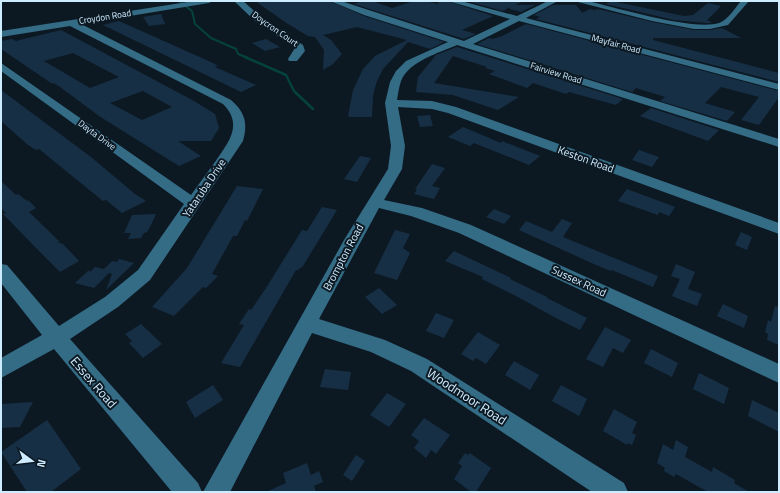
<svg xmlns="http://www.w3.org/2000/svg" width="780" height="493" font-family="'Titillium Web',sans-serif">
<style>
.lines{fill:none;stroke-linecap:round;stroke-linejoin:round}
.stream-far1{stroke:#06423d;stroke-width:2}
.stream{stroke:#06423d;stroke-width:2.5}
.building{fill:#172f45;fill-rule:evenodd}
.minor{fill:#346b85;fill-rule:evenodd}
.labels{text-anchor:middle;stroke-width:4;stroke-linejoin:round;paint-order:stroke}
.far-street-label{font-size:9px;fill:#ceecff;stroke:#0c1923}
.street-label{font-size:11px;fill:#ceecff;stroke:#0c1923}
.near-street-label{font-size:13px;fill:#ceecff;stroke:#0c1923}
</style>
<rect width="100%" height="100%" fill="#0c1923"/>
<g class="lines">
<path class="stream-far1" d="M179,1L192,11L195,24L211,38L236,49L238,54L248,58"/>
<path class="stream" d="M245,57L286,75L294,91L313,109"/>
</g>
<path class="building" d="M255,1H329L364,16L444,42L430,49L408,42L383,69L377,81L373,95L372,117H350L348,116L353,90L363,69L375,56L407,40L357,27L323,35L331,40L342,54L333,64L323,70L324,50L315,37L308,36L288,24Z
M363,1H372L392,8L414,1H425L438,4V1H447L493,16L462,30L476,34L464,39L354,4Z
M467,1H524L515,5H535L521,12L510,9V7L503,11Z
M611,1L684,16L693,15L708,3L721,6L707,20L712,23H707L674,20L606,4Z
M553,5H576L582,13L590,9L595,10L598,9L652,22L694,30H710L722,28L741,38H653V40L779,73V82L536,19L540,17L534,15Z
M161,14L165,24L149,26L143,17Z
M119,21L213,63L218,66L215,67L256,85L241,92L103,25Z
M526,24L779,91V97L759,125L741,120L759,97L721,87L705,103L735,112L727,121L660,101L665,97L636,88L632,92L477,44L489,38L493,39L502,36Z
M61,30L194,101L215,114L219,128L211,141H178L201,156L179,166L99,116L56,84L51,83L1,49V41L12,39L16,41ZM73,53L119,77L90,88L44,61ZM143,91L172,107L142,120L110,103Z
M266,39L280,47L265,51L252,43Z
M457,47L623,99L616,105L569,92L566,94L533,83L527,88L489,74L495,71L485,68L487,67L453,56L434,83L519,97L498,110L453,95L416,92L418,77L436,55Z
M1,90L91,157L135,194L146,201L122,213L106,200L103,201L39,149L36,150L28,145L1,121Z
M651,108L719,130L708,141L640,116Z
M430,115L433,126L420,127L417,116Z
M463,127L501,143L502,141L540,156L529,165L474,143L470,146L448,137Z
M639,150L659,157L652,167L632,160Z
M360,156L371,158L357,182L344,179Z
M432,164L445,168L432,186L440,188L434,199L414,194L417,190L415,189Z
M1,181L16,195L18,194L27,201L28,200L36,208L29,212L60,242H57L63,244L79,261L60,272L41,253L3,214L6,213L1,208Z
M237,186L263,189L247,221L245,220L237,236H233L212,274L218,276L206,288L203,287L174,316L152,307L187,268Z
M627,189L675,207L669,216L659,212L658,215L618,201Z
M322,207L337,210L303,266L298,270H296L240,367L221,363L244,325L239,324L249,309L251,310L266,288L302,230L307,231Z
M494,209L511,216L504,224L486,217Z
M156,214L150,227L147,232L144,233L141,238L128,239L131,233H124L132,215Z
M562,219L572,223L563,237L658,276L653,287L612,270L611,271L596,265L519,230L526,221L552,232Z
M395,230L410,234L403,248L410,253L397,280L374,273Z
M741,232L752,237L747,250L735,245Z
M454,251L511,278L510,279L547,297V298L587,318L580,330L556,318L518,297L482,279L483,277L445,261Z
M119,259L134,263L106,290L112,274L109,273L94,288L75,283L89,270L90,272L95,267L104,269L112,261L117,262Z
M676,264L695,272L688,289L702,294L697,306L672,296L680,279L671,276Z
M379,288L397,305L382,314L365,297Z
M723,304L748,316L744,328L717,316Z
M775,306L779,307V345L767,340L768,334L765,332L768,320L771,322Z
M436,313L454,320L444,338L426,331Z
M141,324L162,344L143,358L129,343L132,341L125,334Z
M605,327L631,340L623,353L613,348L603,367L586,359Z
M478,332L500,345L486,364L476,358L473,361L461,354Z
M651,349L678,363L672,377L644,363Z
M514,361L539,375L530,390L505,375Z
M325,369L351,372L348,390L320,387Z
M699,373L729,388L724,404L693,389Z
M213,385L223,400L195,418L186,402Z
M561,385L587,399L579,416L552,401Z
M387,393L406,404L389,427L370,415Z
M752,400L779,413V432L748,416Z
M33,402L20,427L1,428V404Z
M614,409L637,422L632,433L636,435L632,445L628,443L627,445L603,431Z
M424,418L450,435L436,454L431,450L426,458L414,448L419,441L411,435Z
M47,420L81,469L51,492H27L1,452Z
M676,440L688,447L685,457L712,472L713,467L735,480L734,483L749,492H708L676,474L674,477L664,471L665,468L657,463L663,444L673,450Z
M465,453L468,455L470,453L491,468L476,492H471L454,479L462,466L458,463Z
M356,455L365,461L352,481L343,475Z
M307,463L311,475L319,471L323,482L314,486L316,492H266L286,483L283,473Z"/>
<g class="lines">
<path class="minor" d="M194,1H213L209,3L81,24L231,100C245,112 248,123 243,141L150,280L118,307L70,339L198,483L202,492H172L54,349L1,378V358L42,335L1,283V264L7,265L59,326L105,297L138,270L184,204L1,71V63L191,195C199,184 207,173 215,162C228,143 244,125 223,104L70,26L1,37V31Z
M234,1H243L260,16L303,45L305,51L297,61H289L288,59L295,48L254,20Z
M330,1H341L464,41L510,19L448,1H461L517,16L548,1H558L526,18L779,84V90L519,21L473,44L779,139V147L457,45C439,53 409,61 401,81C399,87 398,94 397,100L432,101L456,107L779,223V234L448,113L432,109L398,107L405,146L402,169L384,200L422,208L471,225L779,364V383L459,233L411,216L379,208L319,319L385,340L427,359L624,483L628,492H592L411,371L371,352L312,333L230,492H203L344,240L388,169L391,146L385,103L390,82L396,71L406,61L448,42L364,15Z
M574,1H588C617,8 694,31 719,23C728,20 735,8 741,1H749L728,25L710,29H694L652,21Z"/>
</g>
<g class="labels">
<g class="far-street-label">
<text transform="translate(105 17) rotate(-9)" y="3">Croydon Road</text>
<text transform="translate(275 29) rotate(35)" y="3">Doycron Court</text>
<text transform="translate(616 44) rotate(15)" y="3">Mayfair Road</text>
<text transform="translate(556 73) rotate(17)" y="3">Fairview Road</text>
<text transform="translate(97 135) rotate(36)" y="3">Dayta Drive</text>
</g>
<g class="street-label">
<text transform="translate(586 159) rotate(20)" y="4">Keston Road</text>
<text transform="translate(204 188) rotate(-56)" y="4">Yataruba Drive</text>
<text transform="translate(343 257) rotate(-62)" y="4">Brompton Road</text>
<text transform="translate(579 281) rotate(25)" y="4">Sussex Road</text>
</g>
<g class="near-street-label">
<text transform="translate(94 382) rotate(49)" y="5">Essex Road</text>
<text transform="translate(467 396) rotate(33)" y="5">Woodmoor Road</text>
</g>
</g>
<rect width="780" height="493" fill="none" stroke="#ceecff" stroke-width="4"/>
<g transform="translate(32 461) rotate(105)" stroke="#0c1923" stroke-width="3" paint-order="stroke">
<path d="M0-3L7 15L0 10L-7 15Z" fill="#ceecff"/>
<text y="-6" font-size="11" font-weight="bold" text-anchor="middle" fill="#ceecff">N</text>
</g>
</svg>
